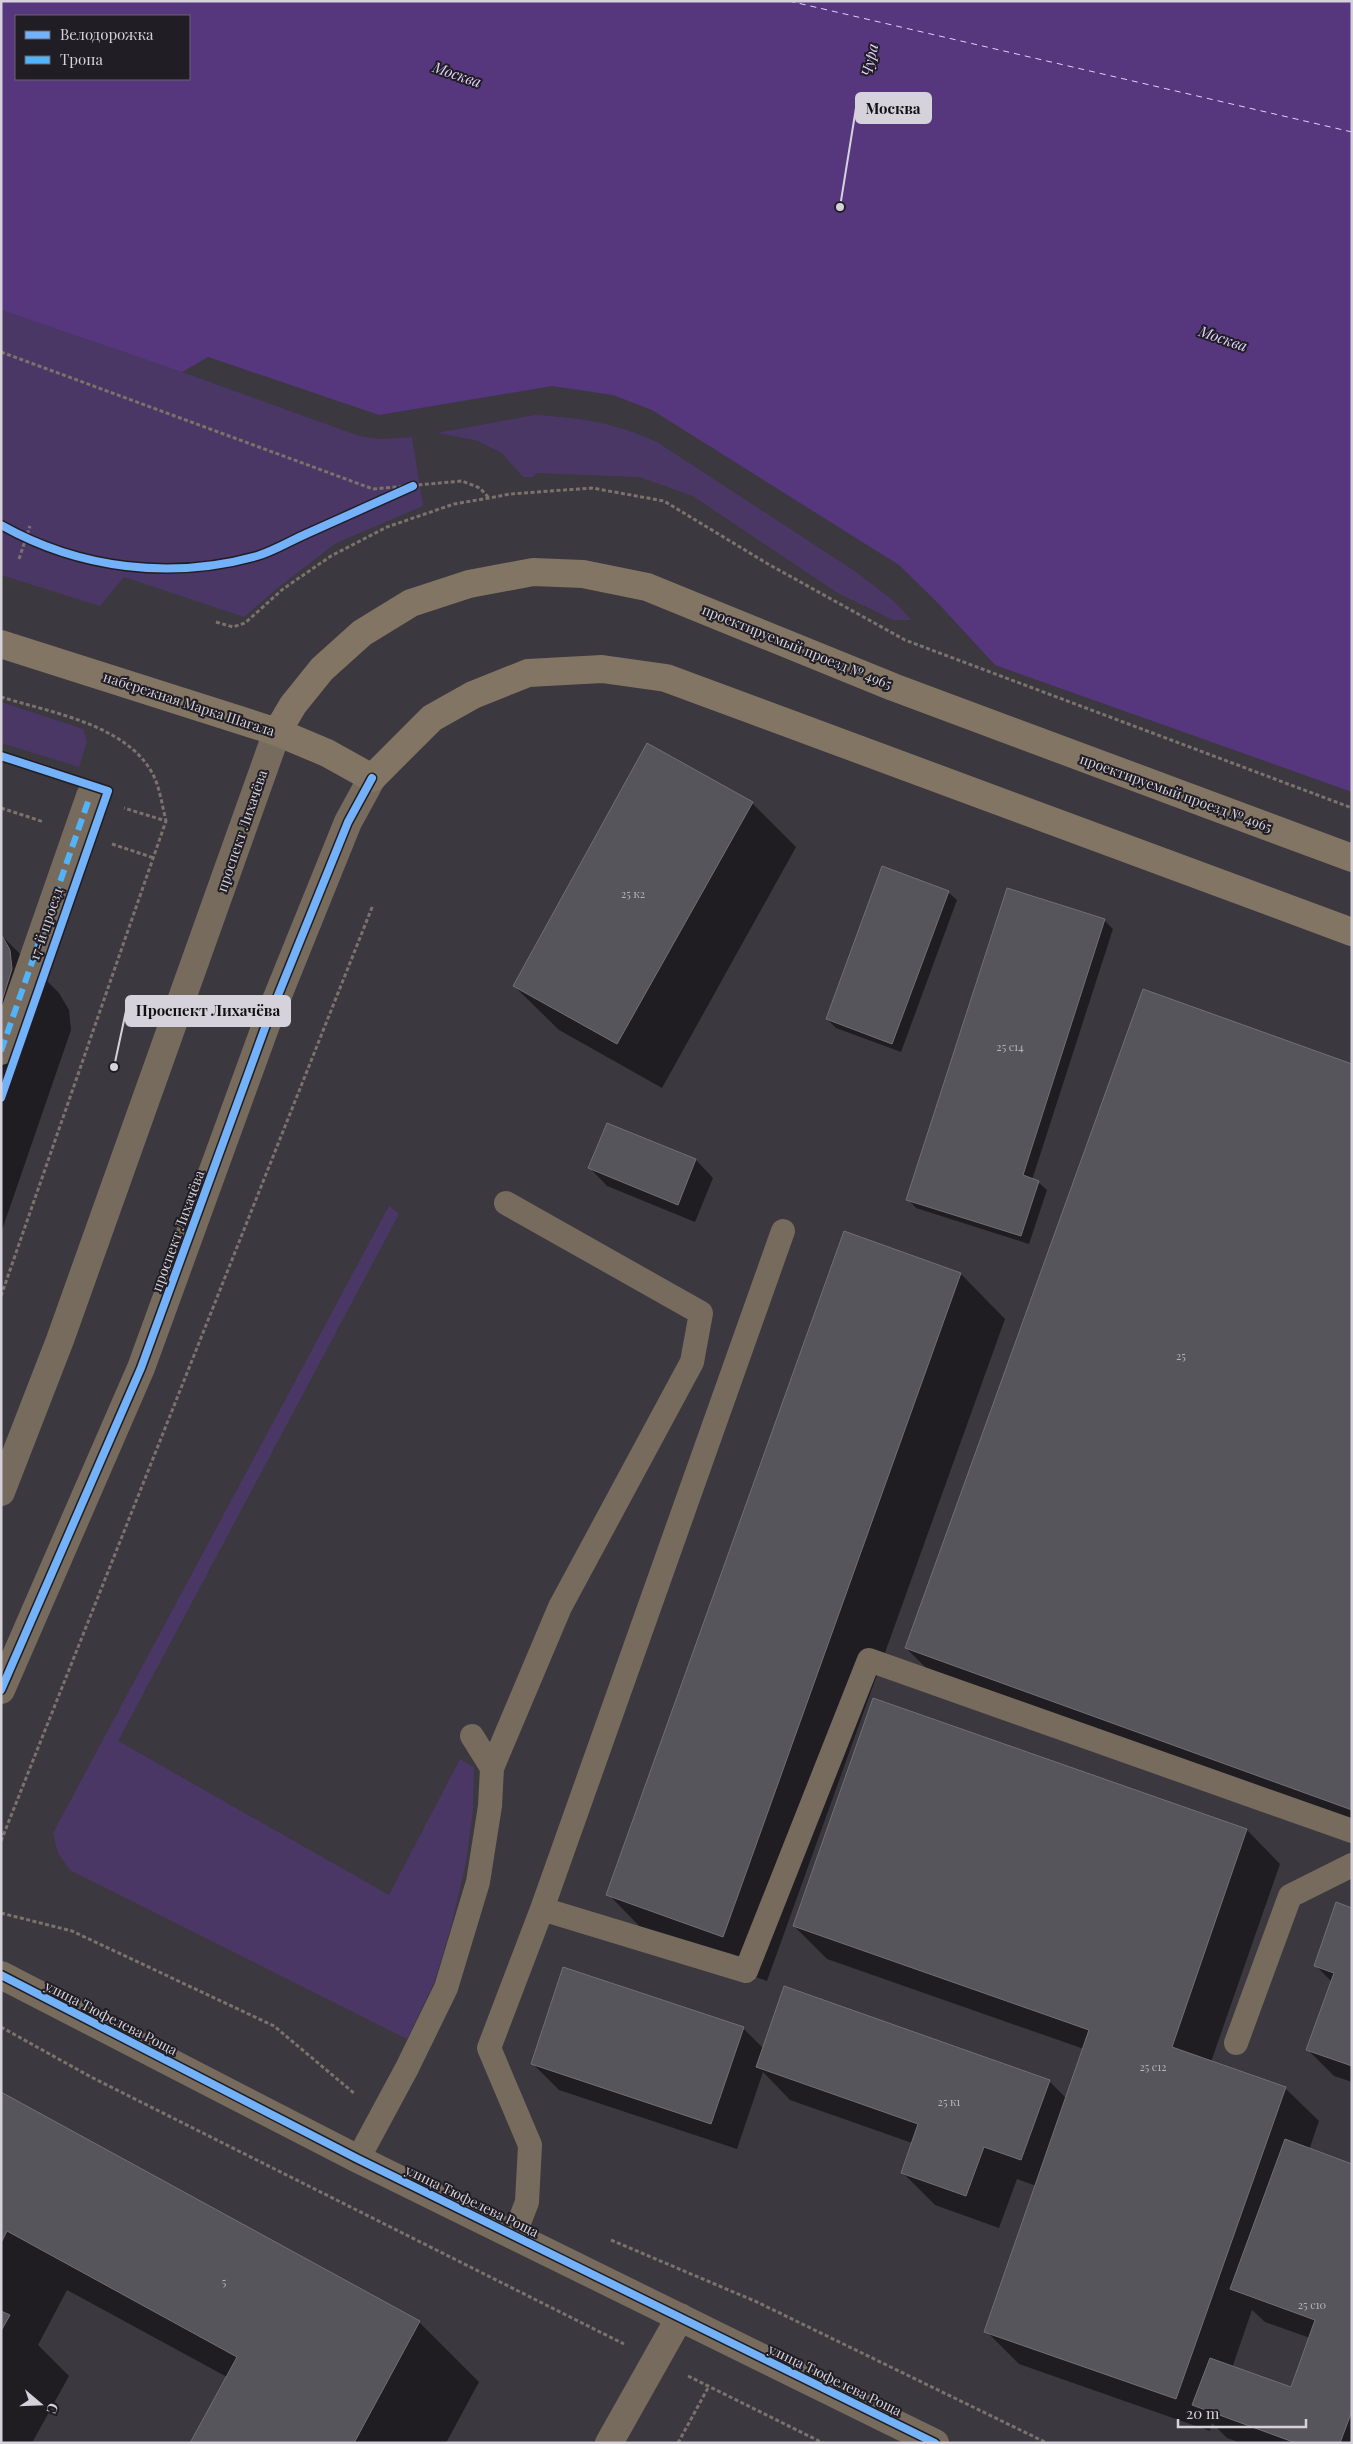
<svg xmlns="http://www.w3.org/2000/svg" width="1353" height="2444" font-family="'Playfair Display',serif">
<style>
.green{fill:#4b3766}
.water{fill:#56377e;fill-rule:evenodd}
.shadow{fill:#0007;fill-rule:evenodd}
.lines{fill:none;stroke-linecap:round;stroke-linejoin:round}
.ferry{stroke:#e0d1fd;stroke-width:1;stroke-dasharray:6 5;stroke-linecap:butt}
.building{fill:#57555c;stroke:#716f76}
.path{stroke:#7a726b;stroke-width:3;stroke-dasharray:4 2.5;stroke-linecap:butt}
.service{stroke:#766b5d;stroke-width:24}
.pedestrian{stroke:#766b5d;stroke-width:28}
.minor{stroke:#766b5d;stroke-width:28}
.tertiary{stroke:#766b5d;stroke-width:28}
.secondary{stroke:#837563;stroke-width:28}
.quiet{stroke:#52b3f8;stroke-width:6;stroke-dasharray:12 6;stroke-linecap:butt}
.cycleway-casing{stroke:#201d24;stroke-width:11}
.cycleway{stroke:#73b2f8;stroke-width:8}
.labels{text-anchor:middle;stroke-width:4;stroke-linejoin:round;paint-order:stroke}
.number-label{font-size:11px;fill:#b6b3bb}
.street-label{font-size:14px;fill:#d5d2db;stroke:#201d24}
.water-label{font-size:15px;font-style:italic;fill:#e0d1fd;stroke:#201d24}
.leader{fill:none;stroke:#d5d2db;stroke-width:2}
.callout-dot{fill:#d5d2db;stroke:#201d24;stroke-width:2}
.callout{fill:#d5d2db;stroke:#d5d2db;stroke-width:2}
.callout-label{font-size:15px;text-anchor:middle;font-weight:bold;fill:#111}
</style>
<rect width="100%" height="100%" fill="#3b3840"/>
<path class="green" d="M1,310L182,372L359,436L381,439L412,437L423,506L336,543L275,590L244,617L124,577L100,606L1,575Z
M535,415C582,418 615,423 657,442L856,572L894,601L911,620H893L836,592L693,496L639,477L536,473L533,477H523L502,453L475,440L437,433Z
M1,702L83,729L87,741L79,767L1,743Z
M389,1206L399,1214L118,1741L389,1895L460,1759L474,1767L473,1809L466,1862L451,1927L434,1983L407,2039L70,1870L58,1853L53,1833Z"/>
<path class="water" d="M1,1H1352V792L995,665L938,603L899,565L652,410L613,395L552,386L379,415L208,357L182,372L1,310ZM16,16H189V79H16Z"/>
<path class="shadow" d="M752,803L796,847L662,1088L559,1030L514,986Z
M948,892L957,900L901,1052L836,1028L827,1019Z
M1104,920L1113,929L1032,1180L1038,1182L1047,1190L1029,1244L916,1208L908,1199Z
M1,935L59,993L69,1010L71,1030L1,1233Z
M1352,1066V1826L932,1674L906,1648Z
M608,1124L696,1160L713,1178L695,1222L607,1186L590,1168Z
M961,1274L1005,1319L767,1981L652,1939L608,1894Z
M873,1700L1247,1830L1280,1864L1211,2062L1285,2088L1319,2121L1309,2150L1352,2165V2443H1241L1227,2438L1212,2423L1210,2431L1019,2364L986,2331L1036,2186L1017,2179L999,2228L935,2205L902,2172L912,2143L790,2100L763,2072L737,2149L559,2090L533,2064L743,2028L763,2048L1049,2081L1067,2099L1084,2049L827,1959L794,1926ZM1252,2310L1265,2322L1310,2338L1292,2389L1232,2368Z
M1352,1909V2082L1334,2076L1308,2050L1332,1982L1316,1966Z
M1,2094L419,2322L479,2382L446,2443H191L227,2377L67,2290L38,2345L69,2376L32,2443H1Z"/>
<g class="lines">
<path class="ferry" d="M789,1L1352,132"/>
</g>
<path class="building" d="M647,743L753,802L617,1044L513,986Z
M882,866L949,891L892,1044L826,1019Z
M1007,888L1105,919L1023,1175L1039,1181L1021,1236L906,1200Z
M1,934L10,950L12,969L1,1004Z
M1143,989L1352,1064V1810L905,1648Z
M607,1123L696,1159L678,1205L588,1168Z
M844,1231L961,1273L723,1937L606,1895Z
M873,1698L1247,1829L1172,2047L1286,2087L1176,2399L984,2332L1089,2030L793,1926Z
M1336,1902L1352,1908V2066L1306,2050L1334,1973L1314,1966Z
M563,1967L744,2027L711,2124L531,2064Z
M784,1986L1050,2080L1021,2160L984,2147L966,2196L901,2173L918,2124L756,2067Z
M1,2092L420,2321L354,2443H190L237,2357L7,2231L1,2243Z
M1285,2139L1352,2164V2411L1340,2443H1296L1192,2405L1210,2358L1291,2387L1315,2320L1230,2289Z
M1,2311L10,2315L1,2331Z"/>
<g class="lines">
<path class="path" d="M1,352L373,489L462,481L480,488L489,498
M19,559L30,526
M216,622L233,627L245,623L283,589L331,556L387,527L454,504L489,498L510,494L592,488L664,501L768,564L905,640L1352,808
M1,697C52,713 137,726 157,784C161,796 163,809 166,821
M1,808L44,822
M112,844L154,858
M1,1296L166,821L124,808
M1,1841L373,905
M1,1913L72,1931L274,2026L355,2094
M1,2027L91,2077L624,2344
M611,2240L757,2302L1047,2443
M688,2376L823,2443
M678,2443L709,2386"/>
<path class="service" d="M492,1768L560,1607L692,1362L701,1313L506,1203
M542,1909L746,1971L869,1660L1352,1831
M1236,2043L1290,1896L1352,1865
M358,2159L407,2068L446,1988L478,1882L490,1806L492,1768L472,1736
M514,2236L527,2202L530,2145L489,2048L542,1909L783,1231"/>
<path class="pedestrian" d="M1,1051L90,796"/>
<path class="minor" d="M1,1975L358,2159L935,2443
M609,2443L680,2317"/>
<path class="tertiary" d="M1,1492L60,1340L277,732
M1,1690L141,1368L266,1025L348,822L372,778"/>
<path class="secondary" d="M1,644L277,732L327,753L372,778L432,718L473,695L528,673L602,669L666,678L1352,932
M277,732L293,705L322,669L362,633L411,603L469,584L533,572L583,574L647,587L893,687L1352,858"/>
<path class="quiet" d="M1,1051L90,796"/>
<defs>
<path id="cycleway" d="M1,525C79,569 171,580 257,556C274,551 290,541 306,534C342,518 377,502 413,486
M1,756L108,791L1,1098
M1,1690L141,1368L266,1025L348,822L372,778
M1,1975L358,2159L935,2443"/>
</defs>
<use href="#cycleway" class="cycleway-casing"/>
<use href="#cycleway" class="cycleway"/>
</g>
<g class="labels">
<g class="number-label">
<text x="633" y="898">25 к2</text>
<text x="1010" y="1051">25 с14</text>
<text x="1181" y="1360">25</text>
<text x="1153" y="2071">25 с12</text>
<text x="949" y="2106">25 к1</text>
<text x="224" y="2286">5</text>
<text x="1312" y="2309">25 с10</text>
</g>
<g class="street-label">
<text transform="translate(797 647) rotate(22)" y="5">проектируемый проезд № 4965</text>
<text transform="translate(189 704) rotate(18)" y="5">набережная Марка Шагала</text>
<text transform="translate(1176 793) rotate(20)" y="5">проектируемый проезд № 4965</text>
<text transform="translate(242 831) rotate(-71)" y="5">проспект Лихачёва</text>
<text transform="translate(46 924) rotate(-71)" y="5">17-й проезд</text>
<text transform="translate(178 1231) rotate(-70)" y="5">проспект Лихачёва</text>
<text transform="translate(111 2018) rotate(27)" y="5">улица Тюфелева Роща</text>
<text transform="translate(472 2201) rotate(26)" y="5">улица Тюфелева Роща</text>
<text transform="translate(835 2380) rotate(26)" y="5">улица Тюфелева Роща</text>
</g>
<g class="water-label">
<text transform="translate(870 60) rotate(-78)" y="5">Чура</text>
<text transform="translate(457 75) rotate(19)" y="5">Москва</text>
<text transform="translate(1223 339) rotate(19)" y="5">Москва</text>
</g>
</g>
<path class="leader" d="M840 207L856 108M114 1067L126 1011"/>
<g class="callout-dot">
<circle cx="840" cy="207" r="5"/>
<circle cx="114" cy="1067" r="5"/>
</g>
<g class="callout">
<rect x="856" y="93" width="75" height="30" rx="5"/>
<rect x="126" y="996" width="164" height="30" rx="5"/>
</g>
<g class="callout-label">
<text x="893" y="114">Москва</text>
<text x="208" y="1016">Проспект Лихачёва</text>
</g>
<rect width="1353" height="2444" fill="none" stroke="#d5d2db" stroke-width="5"/>
<rect x="15" y="15" width="175" height="65" fill="#201d24" stroke="#68656d"/>
<rect x="25" y="31" width="25" height="8" fill="#73b2f8" stroke="#68656d"/>
<text x="60" y="40" font-size="15" fill="#d5d2db">Велодорожка</text>
<rect x="25" y="56" width="25" height="8" fill="#52b3f8" stroke="#68656d"/>
<text x="60" y="65" font-size="15" fill="#d5d2db">Тропа</text>
<g transform="translate(40 2404) rotate(109)" stroke="#201d24" stroke-width="4" paint-order="stroke">
<path d="M0-4L9 19L0 12L-9 19Z" fill="#d5d2db"/>
<text y="-8" font-size="14" font-weight="bold" text-anchor="middle" fill="#d5d2db">С</text>
</g>
<path d="M1178 2419v8h128v-8" fill="none" stroke="#d5d2db" stroke-width="2.5"/>
<text x="1186" y="2419" font-size="15" fill="#d5d2db" stroke="#201d24" stroke-width="4" paint-order="stroke">20 m</text>
</svg>
